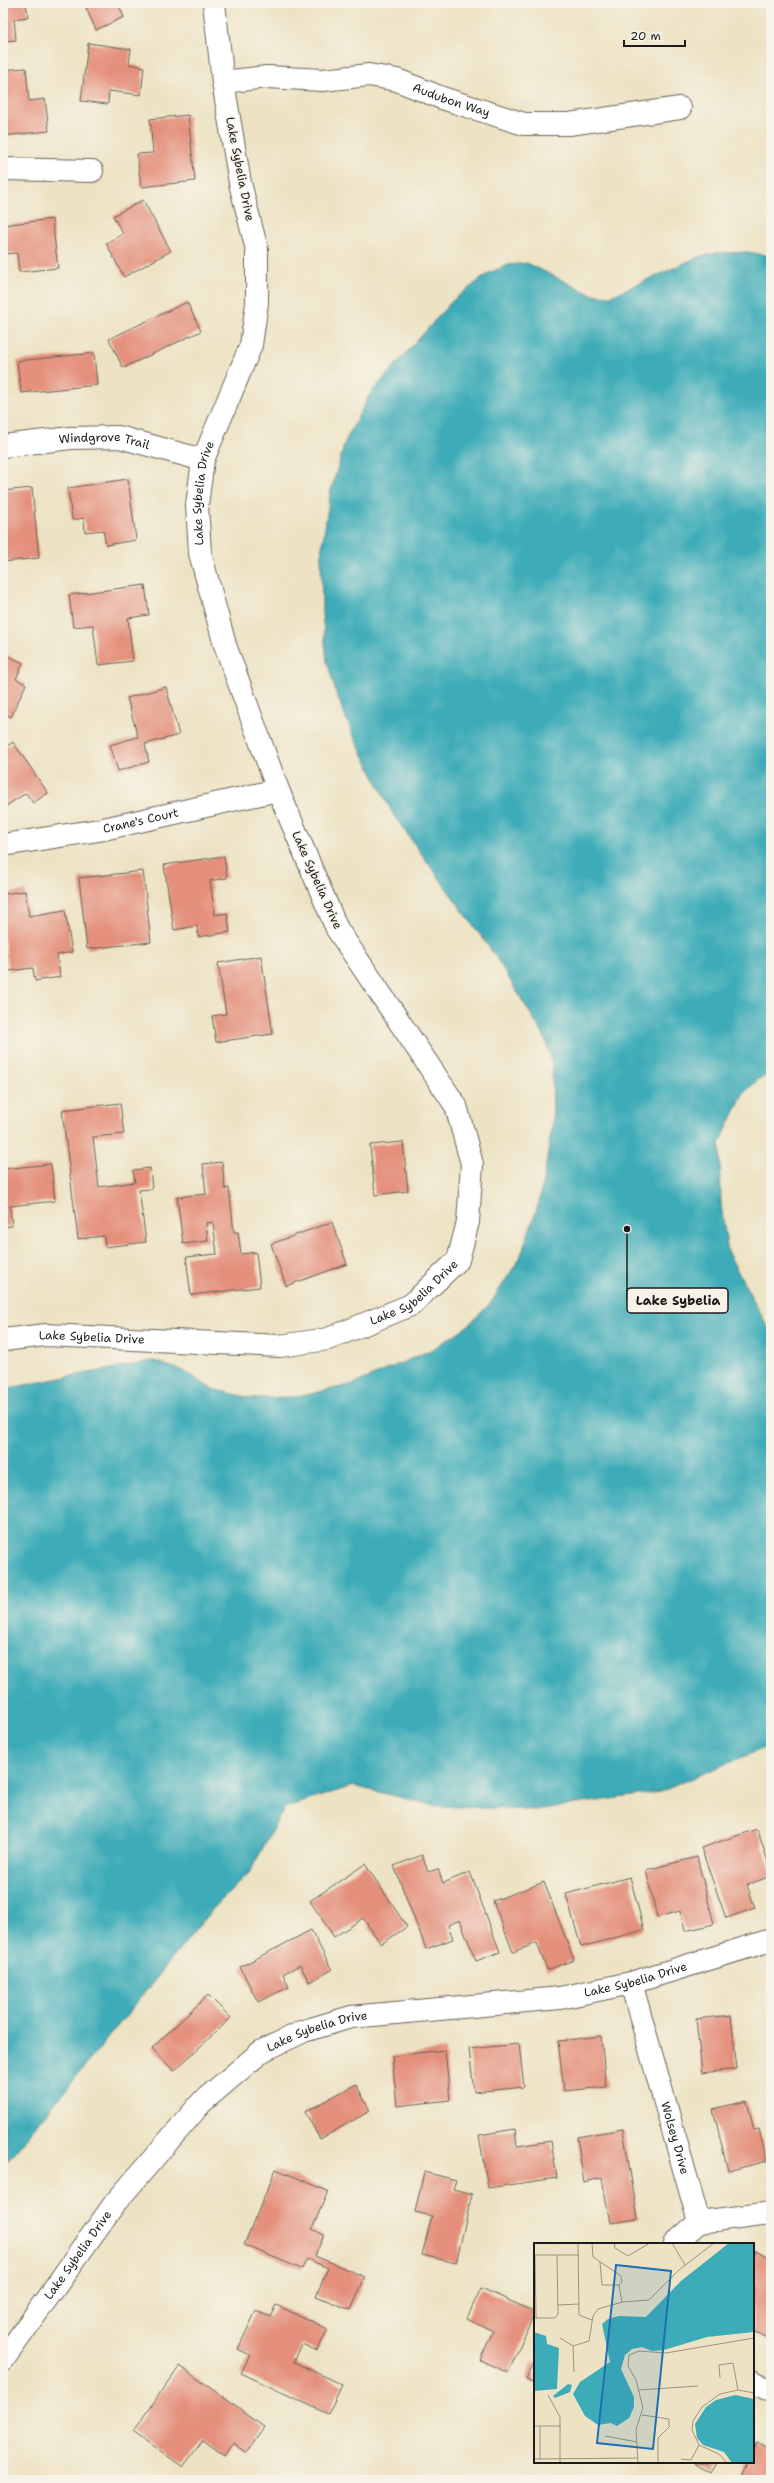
<svg xmlns="http://www.w3.org/2000/svg" width="774" height="2483" font-family="'Shantell Sans',sans-serif">
<style>
.water{fill:#3cacb8;stroke:#2c646a}
.building{fill:#e4907c}
.lines{fill:none;stroke-linecap:round;stroke-linejoin:round}
.minor-casing{stroke:#656257;stroke-width:24}
.minor{stroke:#fff;stroke-width:22}
.labels{text-anchor:middle;stroke-width:3;stroke-linejoin:round;paint-order:stroke}
.street-label{font-size:12px;fill:#1c1c1c;stroke:#f7f3e8}
.inset-road{fill:none;stroke:#999381;stroke-width:1}
.view{fill:#1f6fb2;fill-opacity:0.15;stroke:#1f6fb2;stroke-width:2}
.inset-edge{fill:none;stroke:#1c1c1c;stroke-width:2}
.leader{fill:none;stroke:#1c1c1c;stroke-width:1.5}
.callout-dot{fill:#1c1c1c;stroke:#f7f3e8;stroke-width:1.5}
.callout{fill:#f7f3e8;stroke:#1c1c1c;stroke-width:1.5}
.callout-label{font-size:13px;text-anchor:middle;font-weight:bold;fill:#1c1c1c}
</style>
<rect width="100%" height="100%" fill="#f7f3e8"/>
<filter id="ink" filterUnits="userSpaceOnUse"><feTurbulence type="fractalNoise" baseFrequency=".025" numOctaves="2"/><feDisplacementMap in="SourceGraphic" scale="8" xChannelSelector="R" yChannelSelector="G"/><feConvolveMatrix kernelMatrix="1 2 1 2 8 2 1 2 1" color-interpolation-filters="sRGB"/></filter>
<filter id="wash" filterUnits="userSpaceOnUse"><feTurbulence type="fractalNoise" baseFrequency=".012" numOctaves="4" result="noise"/><feDisplacementMap in="SourceGraphic" scale="16" xChannelSelector="R" yChannelSelector="G"/><feGaussianBlur stdDeviation="0.9" result="paint"/><feColorMatrix in="noise" values="0 0 0 0 0 0 0 0 0 0 0 0 0 0 0 0 0 1.4 0 .05"/><feComposite in="paint" operator="in"/></filter>
<g filter="url(#wash)">
<rect width="100%" height="100%" fill="#ede3c4"/>
<path class="water" d="M748,252L771,256V1075L760,1078L743,1094L720,1143L721,1205L728,1253L771,1333V1745L660,1792L535,1810L437,1806L353,1786L284,1808L250,1872L211,1911L3,2167V1389L153,1361L184,1371L212,1389L251,1398L297,1397L354,1384L433,1349L466,1327L490,1304L520,1258L539,1202L546,1165L553,1120L552,1062L544,1036L494,954L394,816L352,733L336,693L327,661L322,614L321,554L330,494L345,442L370,394L452,301L489,273L508,265L527,263L590,294L611,296L698,257L717,253Z"/>
<g id="blocks">
<path class="building" d="M3,3H26L28,17L14,19L16,40L3,41Z
M84,3H118L124,17L96,30Z
M88,43L131,49L129,64L144,67L141,95L109,91L108,104L81,101Z
M26,68L29,101L45,99L49,131L3,136V70Z
M188,115L195,181L141,187L137,154L153,153L150,119Z
M143,200L171,251L124,277L106,243L123,234L113,216Z
M52,219L58,268L19,272L17,253L3,254V225Z
M187,302L201,331L123,368L109,339Z
M94,353L97,385L21,393L17,361Z
M128,479L136,540L106,545L103,530L85,532L84,518L72,520L68,488Z
M32,488L39,558L3,562V491Z
M145,585L149,615L128,618L133,661L98,665L93,625L73,627L69,595Z
M3,653L23,663L16,679L26,684L11,717L3,713Z
M166,687L179,735L145,744L149,762L118,771L110,745L138,737L127,698Z
M13,742L48,793L33,803L26,793L3,808V749Z
M224,856L227,878L210,881L215,915L227,913L230,932L198,937L197,926L174,930L164,865Z
M143,871L151,942L87,949L79,878Z
M25,891L29,916L65,910L72,952L57,955L60,977L35,981L33,968L9,971L3,934V894Z
M261,956L273,1034L216,1042L212,1016L226,1014L218,963Z
M120,1103L124,1134L93,1137L99,1187L135,1182L133,1170L150,1168L152,1189L139,1190L146,1242L105,1247L104,1236L78,1239L62,1110Z
M403,1142L408,1191L375,1195L370,1145Z
M222,1162L225,1189L229,1188L234,1232H238L241,1254L256,1252L260,1287L191,1295L186,1257L217,1254L213,1222L206,1223L208,1241L183,1244L177,1197L206,1194L203,1164Z
M51,1164L55,1201L10,1206L12,1226L3,1227V1169Z
M332,1222L347,1264L286,1286L271,1244Z
M757,1829L771,1870V1876L747,1885L755,1908L726,1918L701,1848Z
M422,1855L428,1872L438,1869L443,1883L470,1872L500,1952L476,1961L460,1920L448,1925L453,1939L426,1949L394,1866Z
M697,1857L714,1924L685,1931L680,1911L657,1917L646,1870Z
M365,1864L407,1927L381,1944L363,1918L334,1937L310,1901Z
M630,1877L644,1930L581,1947L566,1894Z
M544,1882L574,1960L547,1970L537,1943L513,1952L493,1901Z
M311,1930L332,1970L309,1982L300,1965L283,1974L289,1987L258,2002L240,1967Z
M208,1995L231,2018L174,2071L152,2048Z
M731,2015L737,2069L702,2073L696,2019Z
M601,2036L606,2087L564,2091L558,2041Z
M519,2044L524,2087L474,2092L469,2049Z
M445,2050L450,2100L397,2106L392,2056Z
M356,2084L370,2111L320,2139L305,2112Z
M747,2101L754,2130L759,2129L767,2161L728,2171L713,2109Z
M515,2129L517,2146L551,2141L557,2178L488,2188L479,2135Z
M623,2129L638,2219L610,2223L602,2178L584,2182L577,2137Z
M276,2169L328,2191L312,2229L324,2235L315,2256L365,2277L351,2310L316,2296L328,2268L307,2259L302,2269L244,2245Z
M424,2172L456,2180L453,2189L472,2194L456,2263L422,2255L432,2216L415,2212Z
M755,2250L771,2258V2341L753,2332V2254Z
M481,2288L535,2312L508,2373L480,2360L493,2331L467,2318Z
M276,2305L328,2329L317,2351L302,2344L294,2362L342,2385L328,2414L241,2373L250,2355L238,2349L256,2311L270,2317Z
M535,2360V2384L526,2380Z
M180,2366L264,2427L246,2452L234,2443L225,2456L203,2440L183,2467L133,2431Z
M757,2442L771,2448V2480H741L749,2462H753V2452Z
M694,2462H717L711,2472Z"/>
</g>
</g>
<g filter="url(#ink)">
<use href="#blocks" fill-opacity="0" stroke="#656257" stroke-width="1"/>
<g class="lines">
<defs>
<g id="minor">
<path id="s1" d="M223,82L267,77L323,80L369,75L397,80L442,98L524,124H569L680,108"/>
<path d="M3,169L92,171"/>
<path id="s2" d="M3,446L71,438L119,437L203,460"/>
<path id="s3" d="M3,845L99,830L278,790"/>
<path id="s4" d="M3,1340L46,1335L280,1346L328,1339L411,1305L458,1260L468,1222L472,1164L456,1106L337,929L278,790L225,645L200,553L197,505L203,460L251,345L257,303V250L240,183L223,82L214,3"/>
<path id="s5" d="M631,1983L699,2222"/>
<path d="M699,2222L771,2213"/>
<path d="M674,2244L699,2222"/>
<path id="s6" d="M3,2360L115,2203L202,2102L262,2051L304,2031L351,2017L560,1998L631,1983L771,1940"/>
<path d="M753,2382L771,2391"/>
</g>
</defs>
<use href="#minor" class="minor-casing"/>
<use href="#minor" class="minor"/>
</g>
</g>
<g class="labels">
<g class="street-label">
<text dy="4" stroke="none"><textPath href="#s1" startOffset="233">Audubon Way</textPath></text>
<text transform="translate(240 169) rotate(79)" y="4">Lake Sybelia Drive</text>
<text dy="4" stroke="none"><textPath href="#s2" startOffset="102">Windgrove Trail</textPath></text>
<text dy="4" stroke="none"><textPath href="#s4" startOffset="1313">Lake Sybelia Drive</textPath></text>
<text dy="4" stroke="none"><textPath href="#s3" startOffset="140">Crane's Court</textPath></text>
<text transform="translate(317 880) rotate(66)" y="4">Lake Sybelia Drive</text>
<text dy="4" stroke="none"><textPath href="#s4" startOffset="425">Lake Sybelia Drive</textPath></text>
<text dy="4" stroke="none"><textPath href="#s4" startOffset="89">Lake Sybelia Drive</textPath></text>
<text dy="4" stroke="none"><textPath href="#s6" startOffset="788">Lake Sybelia Drive</textPath></text>
<text dy="4" stroke="none"><textPath href="#s6" startOffset="464">Lake Sybelia Drive</textPath></text>
<text dy="4" stroke="none"><textPath href="#s5" startOffset="161">Wolsey Drive</textPath></text>
<text dy="4" stroke="none"><textPath href="#s6" startOffset="129">Lake Sybelia Drive</textPath></text>
</g>
</g>
<g transform="translate(534 2243)">
<rect width="220" height="220" fill="#ede3c4"/>
<path d="M195,0H220V89L173,94L130,107L118,108L108,104L98,106L91,112L87,126L100,154V164L95,175L83,183L77,180L64,182L51,173L39,151L46,139L76,119L68,81L74,76L85,73L112,74L147,38ZM0,89L12,93L13,101L25,105L23,146L0,148ZM34,141L38,142L36,149L21,155L19,153ZM201,152L220,156V220H198L190,209L169,202L163,195L161,181L172,164L182,157Z" fill="#3cacb8"/>
<path class="inset-road" d="M44,0L45,72L58,77M58,0L59,14L87,33L88,39L85,42M80,0L81,5L94,13L116,0M138,0L151,22M0,12H45M1,12L2,75M66,19L68,42H85M85,42L88,59M24,62L45,61M0,75H21L24,71L23,12M26,95L39,103M40,129L39,103L55,98L59,73L64,66L88,59L115,57L145,27L180,0M186,135L185,122L199,120L204,147M105,147L164,143M14,152L26,174V220M108,172L135,176V184L124,195V220M0,183H27M71,193L103,199M0,216L103,215M6,216V183M147,216L157,217L165,202M104,220L102,186L109,165L102,137L94,123L95,112L105,108L132,110L220,95M193,220L185,211L165,202L158,187L159,178L168,164L186,151L204,147L220,150"/>
<path class="view" d="M82,22L137,28L119,206L63,200Z"/>
<rect width="220" height="220" class="inset-edge"/>
</g>
<path class="leader" d="M627 1229L627 1300"/>
<circle class="callout-dot" cx="627" cy="1229" r="4"/>
<rect class="callout" x="627" y="1288" width="101" height="25" rx="4"/>
<g class="callout-label">
<text x="678" y="1305">Lake Sybelia</text>
</g>
<rect width="774" height="2483" fill="none" stroke="#f7f3e8" stroke-width="16"/>
<path d="M624 40v6h61v-6" fill="none" stroke="#1c1c1c" stroke-width="2"/>
<text x="630" y="40" font-size="12" fill="#1c1c1c" stroke="#f7f3e8" stroke-width="3" paint-order="stroke">20 m</text>
</svg>
